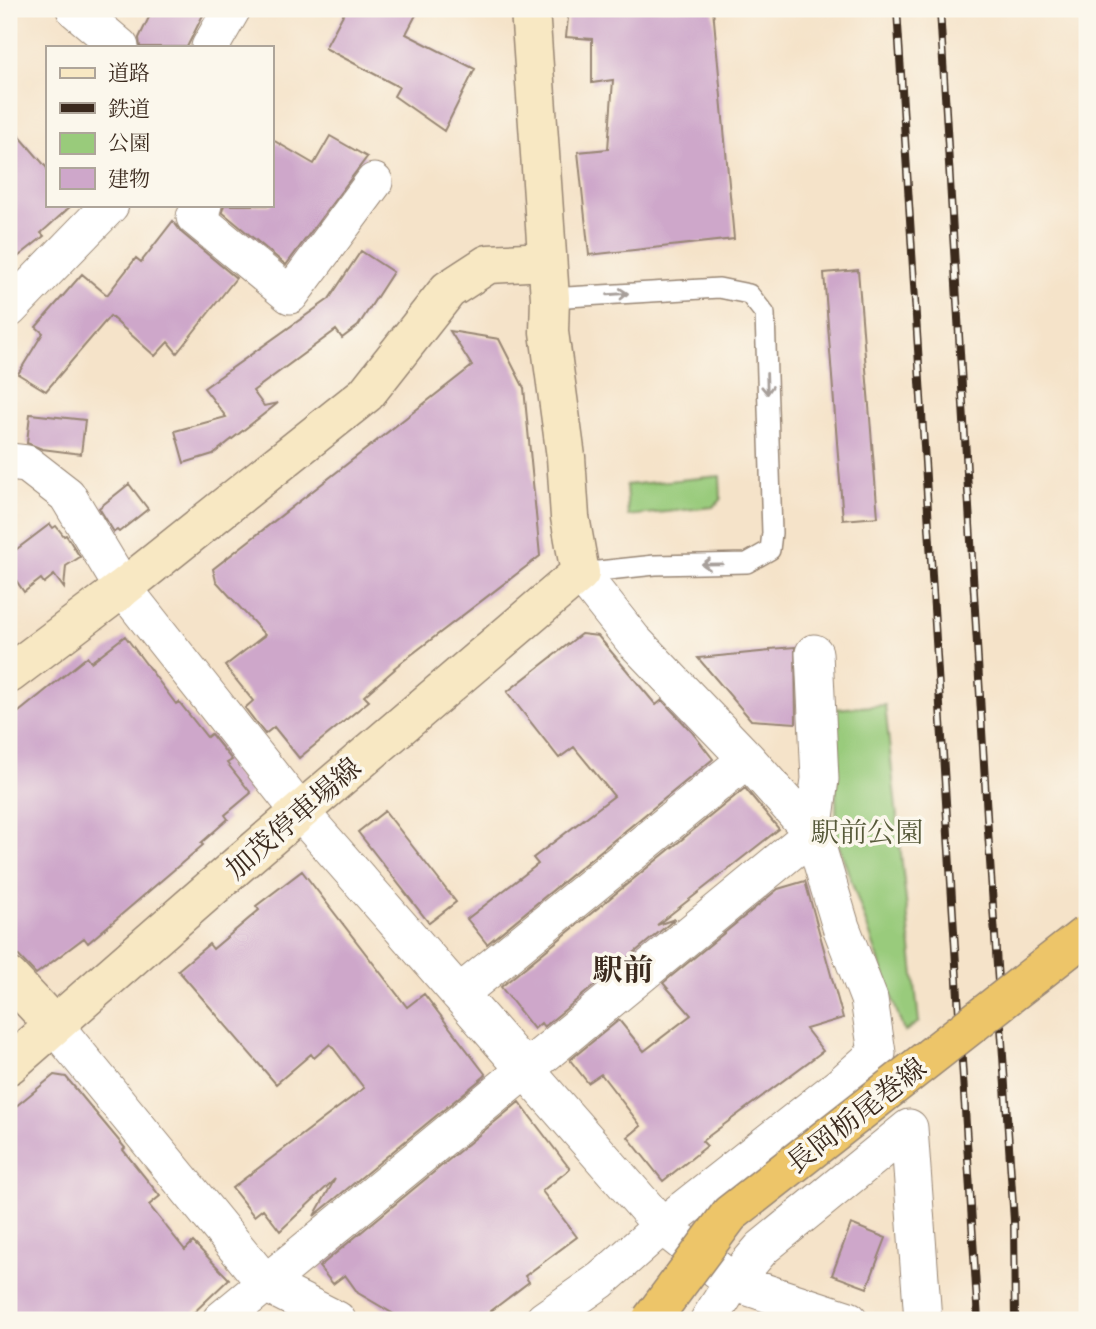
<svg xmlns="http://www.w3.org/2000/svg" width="1096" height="1329" font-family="'Sorts Mill Goudy','Noto Serif JP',serif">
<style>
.green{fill:#99cb7b;stroke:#6a7a4c;stroke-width:2}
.building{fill:#cea7ca}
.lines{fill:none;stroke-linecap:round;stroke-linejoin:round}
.lane-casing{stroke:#988674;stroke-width:22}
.street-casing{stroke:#988674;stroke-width:39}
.secondary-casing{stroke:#988674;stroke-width:41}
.lane{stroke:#fff;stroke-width:19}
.street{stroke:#fff;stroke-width:37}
.secondary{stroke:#f8e8c3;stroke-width:38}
.rail-casing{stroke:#3b2a1e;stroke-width:8}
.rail{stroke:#fbf7ec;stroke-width:5;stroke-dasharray:16;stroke-linecap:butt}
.primary-bridge-casing{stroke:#988674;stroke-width:41;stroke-linecap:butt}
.primary-bridge{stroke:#edc569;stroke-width:38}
.oneway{stroke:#a79f9a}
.labels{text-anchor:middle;stroke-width:7;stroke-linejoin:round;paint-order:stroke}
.street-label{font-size:28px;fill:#3b2a1e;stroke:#fbf7ec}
.park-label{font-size:28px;fill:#575a3a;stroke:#fbf7ec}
.neighbourhood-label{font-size:30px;font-weight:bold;fill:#3b2a1e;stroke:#fbf7ec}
</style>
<rect width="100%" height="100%" fill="#fbf7ec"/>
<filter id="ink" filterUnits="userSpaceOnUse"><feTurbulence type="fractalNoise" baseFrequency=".0143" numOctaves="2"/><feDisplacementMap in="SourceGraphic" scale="14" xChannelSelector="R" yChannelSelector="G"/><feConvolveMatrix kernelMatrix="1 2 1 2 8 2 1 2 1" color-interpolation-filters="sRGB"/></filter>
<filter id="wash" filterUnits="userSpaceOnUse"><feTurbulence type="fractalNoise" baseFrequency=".00686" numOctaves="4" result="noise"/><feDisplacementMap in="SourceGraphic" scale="28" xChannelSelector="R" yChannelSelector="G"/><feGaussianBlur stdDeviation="1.57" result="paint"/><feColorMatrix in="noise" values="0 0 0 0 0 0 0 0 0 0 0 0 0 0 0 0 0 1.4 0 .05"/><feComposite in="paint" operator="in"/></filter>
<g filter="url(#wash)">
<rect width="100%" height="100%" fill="#f5e3c9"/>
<path class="green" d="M720,476L721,500L713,507L628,516L626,485Z
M885,705L919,1022L904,1032L837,840L834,709Z"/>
<g id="blocks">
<path class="building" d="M153,9H206L187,47H140L139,38Z
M346,9H419L406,34L475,69L444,131L394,96L399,87L325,48Z
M569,9H713L734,239L589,255L578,152L608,149L613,80L592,83V39L566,37Z
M9,124L47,168V205H72L41,233L44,236L9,264Z
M330,136L367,157L286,265L222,212L224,205H271V139L314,164Z
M173,221L182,233L236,278L177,353L168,342L155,356L110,316L46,391L18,374L43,333L36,327L82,274L107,295L136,258L141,262Z
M361,251L393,272L358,326L342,338L336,330L253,391L264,406L278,403L213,454L184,463L175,431L226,417L204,388L329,299Z
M858,270L878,517L843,520L824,273Z
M450,331L499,339L524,388L540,556L394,668L395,669L364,696L369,701L299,758L274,727L265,734L245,708L253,701L225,666L265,635L216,581L213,569L472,366Z
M30,414L85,420L81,454L42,449L27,443Z
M129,484L148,509L119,532L117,530L114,532L99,508Z
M50,524L53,528L56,526L64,536L66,535L80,557L66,566L64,588L54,575L44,583L41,579L24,592L9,570V555Z
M581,634L598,636L656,705L662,700L691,731L713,759L487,944L467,919L538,864L533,858L614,796L574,747L559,758L507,692Z
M125,636L176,704L179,702L207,737L211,734L232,760L227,763L251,793L225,815L228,819L201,843L203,845L88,943L84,938L36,974L9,946V720L87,657L91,662Z
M795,647L796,723L751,720L698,658L770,651V649Z
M745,788L779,829L657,925L675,919L544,1027L541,1023L534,1029L501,987Z
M385,811L456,902L429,923L358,832Z
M302,871L407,1007L424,994L486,1075L314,1216L335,1179L280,1231L263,1209L254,1216L232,1188L364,1088L330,1044L314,1058L311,1054L276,1084L178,970L209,944L213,949L259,910L256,906Z
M805,881L843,1018L806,1029L823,1051L702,1141L707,1146L663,1181L628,1137L641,1126L601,1074L588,1083L570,1060L619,1020L644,1051L691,1015L663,983L778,889Z
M54,1075L66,1077L125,1148L123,1150L160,1196L149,1205L185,1250L193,1242L229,1279L186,1320H9V1112Z
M519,1102L570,1169L542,1191L577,1237L525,1276L529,1282L491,1311L485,1320H404L358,1293L345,1275L333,1284L319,1267Z
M851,1224L886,1238L867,1288L832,1275Z"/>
</g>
</g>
<g filter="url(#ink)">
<use href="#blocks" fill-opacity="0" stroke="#988674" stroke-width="2"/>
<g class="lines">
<defs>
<path id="lane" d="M550,298L719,288L749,294L765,314L772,533L770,550L747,563L655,565L580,573"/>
<path id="street" d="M75,9L120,47
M210,47L232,9
M203,205L195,217L290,295L374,182
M9,309L110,205
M9,462L27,464L67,495L123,588L300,812L662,1226L733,1282L849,1320
M580,573L633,640L747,759L813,833
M459,994L747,759
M54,1025L266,1284L337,1320
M221,1320L813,833
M544,1320L601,1280L662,1226L841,1085L877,1053L869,999L841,927L813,833L820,779L814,653
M709,1320L733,1282L762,1248L909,1128L923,1320"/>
<path id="secondary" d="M9,674L123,588L366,394L448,290L488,264L546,261
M9,977L54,1025
M9,1065L239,864L580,573L570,517L566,457L549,332L550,298L530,9"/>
</defs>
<use href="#lane" class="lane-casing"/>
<use href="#street" class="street-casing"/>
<use href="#secondary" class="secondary-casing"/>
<use href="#lane" class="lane"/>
<use href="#street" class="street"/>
<use href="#secondary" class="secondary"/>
<defs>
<path id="rail" d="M897,9L978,1320
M940,9L987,816L1014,1221L1015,1320"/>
</defs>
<use href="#rail" class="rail-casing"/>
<use href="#rail" class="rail"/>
<defs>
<path id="primary-bridge" d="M651,1320L730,1214L1087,934"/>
</defs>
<use href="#primary-bridge" class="primary-bridge-casing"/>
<use href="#primary-bridge" class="primary-bridge"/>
</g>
<defs><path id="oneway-shaft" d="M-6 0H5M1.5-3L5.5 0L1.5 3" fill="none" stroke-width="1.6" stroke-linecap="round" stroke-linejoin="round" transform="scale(1.75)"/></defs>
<g class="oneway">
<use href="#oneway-shaft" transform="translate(618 294) rotate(-4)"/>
<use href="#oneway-shaft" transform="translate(767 384) rotate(88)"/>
<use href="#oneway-shaft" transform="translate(712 564) rotate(179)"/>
</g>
</g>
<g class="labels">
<g class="street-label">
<text transform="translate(293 818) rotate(-41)" y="10">加茂停車場線</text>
<text transform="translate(856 1115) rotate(-38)" y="10">長岡栃尾巻線</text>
</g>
<g class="park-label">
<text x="867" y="842">駅前公園</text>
</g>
<g class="neighbourhood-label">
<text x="623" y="980">駅前</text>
</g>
</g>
<rect width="1096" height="1329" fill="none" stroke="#fbf7ec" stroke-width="35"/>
<rect x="46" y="46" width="228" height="161" fill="#fbf7ec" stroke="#aea59a" stroke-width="2"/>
<rect x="60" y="68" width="35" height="10" fill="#f8e8c3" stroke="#aea59a" stroke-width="2"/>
<text x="108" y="80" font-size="21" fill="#3b2a1e">道路</text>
<rect x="60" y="103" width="35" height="10" fill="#3b2a1e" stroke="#aea59a" stroke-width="2"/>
<text x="108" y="116" font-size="21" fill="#3b2a1e">鉄道</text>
<rect x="60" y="133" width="35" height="21" fill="#99cb7b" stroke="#aea59a" stroke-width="2"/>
<text x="108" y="150" font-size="21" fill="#3b2a1e">公園</text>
<rect x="60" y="168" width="35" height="21" fill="#cea7ca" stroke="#aea59a" stroke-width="2"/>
<text x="108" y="186" font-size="21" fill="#3b2a1e">建物</text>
</svg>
